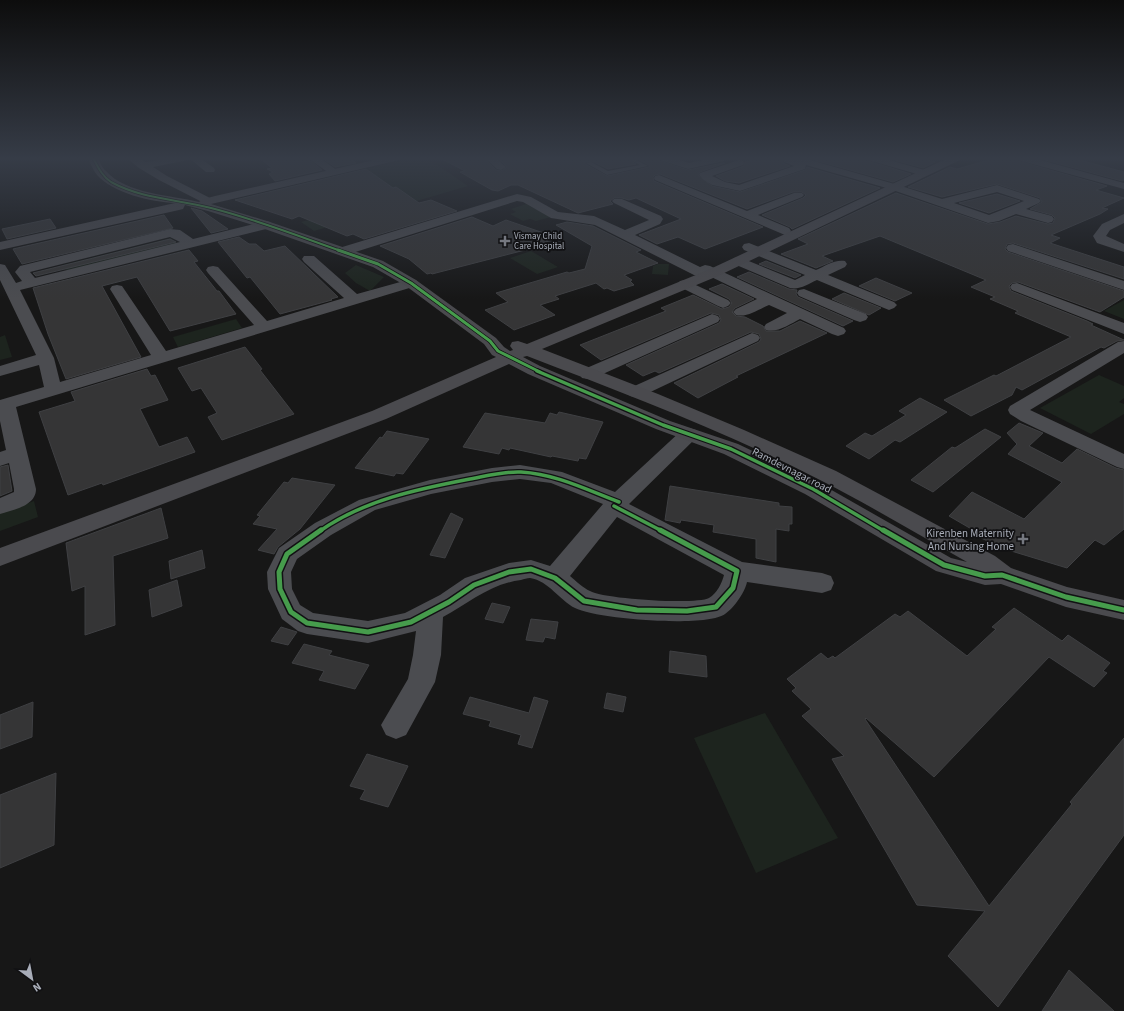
<svg xmlns="http://www.w3.org/2000/svg" width="1124" height="1011" font-family="'Source Sans 3',sans-serif">
<style>
.green{fill:#1d241e}
.building{fill:#353536;stroke:#3f4043}
.lines{fill:none;stroke-linecap:round;stroke-linejoin:round}
.lane{fill:#4b4c50;fill-rule:evenodd}
.street{fill:#4b4c50;fill-rule:evenodd}
.secondary{fill:#4a4a4e;fill-rule:evenodd}
.cycleway-far3-casing{stroke:#111113;stroke-width:3.5}
.cycleway-far2-casing{stroke:#111113;stroke-width:4.5}
.cycleway-far1-casing{stroke:#111113;stroke-width:6}
.cycleway-casing{stroke:#111113;stroke-width:8}
.cycleway-far3{stroke:#469c4c;stroke-width:2}
.cycleway-far2{stroke:#469c4c;stroke-width:3}
.cycleway-far1{stroke:#469c4c;stroke-width:3.5}
.cycleway{stroke:#469c4c;stroke-width:5}
.poi-dot{fill:#757880;stroke:#111113;stroke-width:1.5}
.labels{text-anchor:middle;stroke-width:3.5;stroke-linejoin:round;paint-order:stroke}
.far-poi-label{font-size:9px;fill:#a8adb8;stroke:#111113;text-anchor:start}
.street-label{font-size:11px;fill:#a8adb8;stroke:#111113}
.poi-label{font-size:11px;fill:#a8adb8;stroke:#111113;text-anchor:end}
</style>
<rect width="100%" height="100%" fill="#171717"/>
<path class="green" d="M413,158H427L468,186L314,231L301,222L402,194L364,169Z
M526,204L551,217L536,221L530,219L523,221L510,214L516,212L511,209Z
M171,238L178,246L68,273L63,265Z
M531,251L558,267L537,274L510,258Z
M658,264H669L668,275L652,274L653,266Z
M356,265L384,277L370,291L356,283L345,273Z
M1124,300V319L1104,311Z
M236,319L242,328L178,347L173,337Z
M5,335L12,357L0,360V337Z
M1099,375L1124,386V398L1119,402L1124,404V414L1091,434L1040,408Z
M34,501L38,517L0,531V513Z
M765,713L838,838L756,873L694,738Z"/>
<path class="building" d="M259,158H307L322,170L275,181L269,174L273,172L267,169L272,168Z
M322,158H349L356,163L335,167Z
M440,158H484L496,170L501,171L507,167L498,158H517L522,162L526,160V158H626L636,164L608,169L592,161L585,162V164L607,176L649,167V165L635,158H658L660,161L688,170L723,163H725L700,172L698,175L712,186L740,192L805,170L807,167L880,188L792,229L790,227L762,215L803,198L806,195L802,192H793L747,209L660,174L655,175L653,177L654,181L763,227L705,249L678,237L657,244L639,235L681,219L636,198L629,200L622,198H614L610,201L613,204L578,213L518,185H511L498,191L492,190L460,172L465,171Z
M757,158H782L783,163L790,166L739,183L725,181L716,176L744,166L745,162Z
M807,158H866L868,161L911,174L893,182Z
M887,158H920L935,162L923,168Z
M996,158H1016L1018,161L1107,186L1096,190L1124,198L1102,208L1108,209L1100,214L1051,235L1060,238L1050,243L1124,267V279L1013,243L1007,244L1005,249L1008,252L1124,291V297L1100,312L1018,282L1012,283L1009,286L1011,291L1087,321L1093,324L1091,325L1124,340L1117,341L1104,348L1101,347L1022,390L1016,387L1012,395L971,416L944,400L994,375L996,376L1071,337L1015,313L1018,311L990,299L995,297L971,287L986,280L880,236L822,256L833,261L816,268L781,254L808,244L798,239L896,193L988,224L1000,222L1016,216L1048,224L1053,223L1055,218L1052,215L1030,209L1042,202L1040,198L997,184L942,197L908,187L950,167L957,169Z
M1038,158H1072L1124,172V180L1122,181Z
M366,169L393,188L396,187L419,203L431,200L457,211L364,239L353,234L347,236L299,216L292,219L235,200Z
M997,194L1020,201L989,213L959,203Z
M191,208L202,211L228,229L211,233Z
M164,215L173,228L22,264L13,249Z
M472,217L493,226L506,220L558,238L524,249L525,250L432,274L431,273L427,274L409,259L380,246Z
M50,219L56,228L7,239L2,229Z
M567,222L593,226L641,250L636,252L658,263L624,275L632,280L630,281L634,285L614,291L607,288L604,289L596,283L555,296L559,299L540,305L555,315L514,330L485,310L508,302L496,293L567,272L569,273L585,269L592,246L556,225Z
M239,237L249,244H256L264,251L285,246L338,297L331,299L332,300L280,314L250,277L247,278L218,242Z
M170,239L176,242L36,276L33,273Z
M189,250L198,261L194,262L217,291H219L236,314L170,331L137,277L102,286L141,357L66,379L48,334L33,288Z
M766,261L801,275L795,278L759,264Z
M749,272L789,289L797,290L796,294L798,297L853,321L843,326L737,277Z
M876,278L912,293L895,301L859,286Z
M722,284L754,299L735,308L732,312L736,316L745,317L763,326L766,331H780L800,321L827,333L736,376L738,377L698,398L674,383L759,342L761,339L759,334L751,332L659,373L655,371L643,376L626,365L719,323L721,320L719,315L711,313L601,360L580,345L666,311L661,308L693,295L722,309L729,307L732,303L729,299L709,289Z
M844,293L881,308L869,315L832,299Z
M245,347L262,369L260,370L294,414L222,440L208,417L217,413L201,388L192,391L178,368Z
M147,369L151,376L155,375L168,400L140,409L159,447L187,437L195,452L103,485L102,483L68,495L39,412L75,401L71,392Z
M920,398L947,412L900,442L895,440L869,459L846,446L865,433L872,436L906,415L899,411Z
M559,412L603,422L586,459L579,458L578,461L552,456L551,457L510,448L509,450L502,448L499,454L463,447L485,413L545,423L550,413L557,415Z
M1019,423L1043,433L1029,446L1062,463L1077,449L1116,468L1124,470V529L1104,545L1095,540L1067,568L1008,550L981,538L980,534L949,516L972,492L1024,519L1062,482L1008,454L1017,444L1007,433Z
M985,429L1001,437L933,492L911,480L952,447L955,448Z
M387,431L429,439L403,474L396,473L394,476L355,468L380,437L382,438Z
M8,465L12,491L0,496V467Z
M292,478L335,485L300,529L278,547L274,554L258,550L277,529L253,524L260,516L257,515L284,482L288,483Z
M670,486L779,503V506L792,507V524H789V531L776,529V562L756,558V539L713,532L714,525L681,520L680,523L665,520Z
M161,508L168,538L113,556L115,625L85,635V586L72,591L66,543Z
M451,513L463,519L445,558L430,555Z
M202,550L205,568L171,579L169,561Z
M177,580L182,606L152,617L149,590Z
M492,603L510,607L503,623L485,619Z
M1014,608L1062,641L1068,635L1110,663L1103,671L1107,673L1094,687L1049,657L934,777L866,718L865,719L989,906L1072,804L1070,802L1124,738V835L998,1007L948,956L985,911L917,905L832,759L844,756L802,716L811,709L792,691L796,688L787,679L821,653L828,659L833,656L835,658L895,614L900,617L908,611L967,656L996,629L992,627Z
M531,619L558,622L555,639L545,637L543,642L526,640Z
M281,627L297,632L288,645L271,641Z
M304,644L332,651L329,655L369,665L355,689L319,680L324,671L292,663Z
M670,651L706,656L707,677L669,672Z
M607,693L626,697L623,712L604,708Z
M470,697L529,713L534,697L548,701L532,748L518,744L521,735L489,726L491,721L463,714Z
M33,702L32,737L0,749V715Z
M367,754L408,766L388,807L360,799L365,790L350,786Z
M56,773L54,845L0,868V795Z
M1069,970L1114,1011H1042Z"/>
<g class="lines">
<path class="lane" d="M518,158H524L525,159L522,161Z
M627,158H632L648,166L607,175L586,163L591,162L608,171L640,165Z"/>
<path class="street" d="M127,158H139L146,162L170,158H200L214,168L215,170L214,172H206L189,158L188,160L153,167L167,176L212,199L214,201L212,203H204L159,180L139,168Z
M308,158H320L338,171L333,174L329,173Z
M485,158H496L506,167L501,170L497,169Z
M659,158H673L689,163L712,158L725,159L724,161L688,169L660,160Z
M784,158H803L898,185L942,199L997,185L1039,199L1041,201L1039,203L1026,209L1052,216L1054,219L1052,222L1048,223L1016,214L999,221L988,223L890,189L806,165L805,169L740,191L712,185L704,180L699,175L700,173L739,160L743,161L744,163L743,165L712,176L725,182L739,185L794,166L784,162L783,160ZM997,192L1024,201L989,215L954,203Z
M867,158H882L928,171L929,173L924,176L868,160Z
M1017,158H1033L1124,183V189L1018,160Z
M659,175L747,211L794,193H802L804,195L802,197L758,215L789,228L791,231L789,234L785,235L655,180L654,178L655,176Z
M517,194L531,197L558,212L594,216L625,230L649,220L614,203L612,201L614,199H622L661,216L663,219L660,224L635,235L700,267L705,265L710,266L844,328L846,331L844,334L838,336L832,334L800,319C790,324 778,333 766,330L764,327L766,324L787,313L769,305C759,309 747,318 736,315L733,312L736,309L757,299L705,274L699,276L694,275L595,225L551,218L523,202L517,201L349,254H339L337,251L339,248Z
M1124,214V223L1110,230L1106,236L1124,244V252L1097,243L1093,236L1102,224Z
M266,221L270,222L272,225L270,228L20,290L54,358L60,382L151,355L110,289L112,286L117,285L122,286L166,351L254,325L208,273L206,270L208,267L213,266L218,267L267,321L344,298L304,262L302,259L304,256H314L357,294L411,279L416,280L418,283L416,286L16,407L36,489C36,506 13,510 0,514V498L14,492V489L9,463L0,466V452L6,450L0,421V400L44,387L39,365L0,376V366L36,355L0,280V264L5,265L16,283L22,281L15,272L20,266L170,229L180,230L193,239ZM170,237L180,242L35,278L30,272Z
M749,243L816,270C825,266 835,259 845,261L847,264L845,267L828,275L894,302L897,305L894,308L889,310L884,308L817,280C808,284 800,290 790,288L734,264L732,261L734,258L739,257L795,280L805,275L744,250L742,247L744,244Z
M1013,244L1124,281V290L1008,251L1006,248L1008,245Z
M685,280L728,300L731,303L728,306L723,308L718,306L680,287L678,284L680,281Z
M1017,283L1124,323V334L1012,290L1010,287L1012,284Z
M804,289L866,314L868,317L866,320L860,322L854,320L799,296L797,293L799,290Z
M712,314L718,316L720,319L718,322L594,378L588,379L582,378L579,374L582,370Z
M752,333L758,335L760,338L758,341L642,396L636,397L630,396L627,392L630,388Z
M1124,341V353L1030,410L1124,454V469L1117,467L1021,421L1010,414L1008,410L1010,406L1118,342Z
M689,428L696,430L699,434L696,438L629,504L742,562L822,573L831,576L834,583L831,590L822,593L747,582C745,592 734,608 725,614C706,628 596,619 575,608C559,600 549,581 530,578C527,578 524,579 521,580C490,584 469,603 443,617L441,655L435,682L406,735L396,739L386,735L381,725L408,679L413,655L416,631L368,643L307,634L298,631L282,619L268,589L267,572L279,548L315,523L359,500L430,480L492,468L520,465L562,472L615,492L682,430ZM520,479L551,483L603,504L550,566L531,560L509,563L465,578L440,595L405,613L368,621L313,613L300,605L292,589L291,572L297,559L331,535L375,510L431,494L492,482ZM617,517L724,575C722,583 717,593 709,598C696,605 603,599 590,591C583,588 576,581 570,576Z"/>
<path class="secondary" d="M88,158H98C100,162 102,168 106,171C126,194 171,195 199,202L204,199L215,196L383,158H400L399,160L395,161L211,204L270,222L383,261L416,280L496,338L504,347L510,351L513,350L510,346L512,342L518,341L527,344L708,270L948,158H961L960,160L718,276L542,349L658,394L744,430L836,471L995,556L1011,568L1067,587L1124,600V620L1066,607L1001,584L985,585L936,571L805,494L724,454L656,429L528,374L509,364L386,419L0,566V548L372,411L496,357L492,355L484,344L406,286L373,267L262,228L208,211L185,205L183,209L179,210L0,250V242L175,203C151,202 113,193 97,175C93,170 90,163 88,158ZM527,356C626,394 727,432 822,481C871,506 919,535 967,562L951,558L821,484L738,444L670,421L540,366L523,357Z"/>
<defs>
<path id="cycleway-far3" d="M93,158C98,167 102,176 111,182C142,199 177,199 211,208C255,219 298,236 341,251"/>
<path id="cycleway-far2" d="M338,250L378,264L411,283L490,341L498,351L540,372"/>
<path id="cycleway-far1" d="M537,371L663,425L731,449L813,489L884,531
M614,506L662,531
M320,531C364,500 418,489 470,479C486,476 505,471 521,472C556,474 587,490 619,502"/>
<path id="cycleway" d="M321,530L287,554L279,572L280,589L291,612L307,623L368,632L411,622L449,602L474,585L509,572L531,569L555,578L584,601L637,610L687,611L716,607L733,588L737,571L660,530
M883,530L944,565L985,576L1002,575L1066,597L1124,610"/>
</defs>
<use href="#cycleway-far3" class="cycleway-far3-casing"/>
<use href="#cycleway-far2" class="cycleway-far2-casing"/>
<use href="#cycleway-far1" class="cycleway-far1-casing"/>
<use href="#cycleway" class="cycleway-casing"/>
<use href="#cycleway-far3" class="cycleway-far3"/>
<use href="#cycleway-far2" class="cycleway-far2"/>
<use href="#cycleway-far1" class="cycleway-far1"/>
<use href="#cycleway" class="cycleway"/>
</g>
<linearGradient id="sky" x2="0" y2="1"><stop stop-color="#0d0d0d"/><stop offset="0.53" stop-color="#363c47"/><stop offset="1" stop-color="#363c47" stop-opacity="0"/></linearGradient>
<rect width="1124" height="299" fill="url(#sky)"/>
<g class="poi-dot">
<path d="M503 235h4v4h4v4h-4v4h-4v-4h-4v-4h4z"/>
<path d="M1021 533h4v4h4v4h-4v4h-4v-4h-4v-4h4z"/>
</g>
<g class="labels">
<g class="far-poi-label">
<text x="514" y="239">Vismay Child<tspan x="514" dy="10">Care Hospital</tspan></text>
</g>
<g class="street-label">
<text transform="translate(792 470) rotate(27)" y="4">Ramdevnagar road</text>
</g>
<g class="poi-label">
<text x="1014" y="537">Kirenben Maternity<tspan x="1014" dy="13">And Nursing Home</tspan></text>
</g>
</g>
<g transform="translate(32 979) rotate(148)" stroke="#111113" stroke-width="3" paint-order="stroke">
<path d="M0-3L7 15L0 10L-7 15Z" fill="#a8adb8"/>
<text y="-6" font-size="11" font-weight="bold" text-anchor="middle" fill="#a8adb8">N</text>
</g>
</svg>
